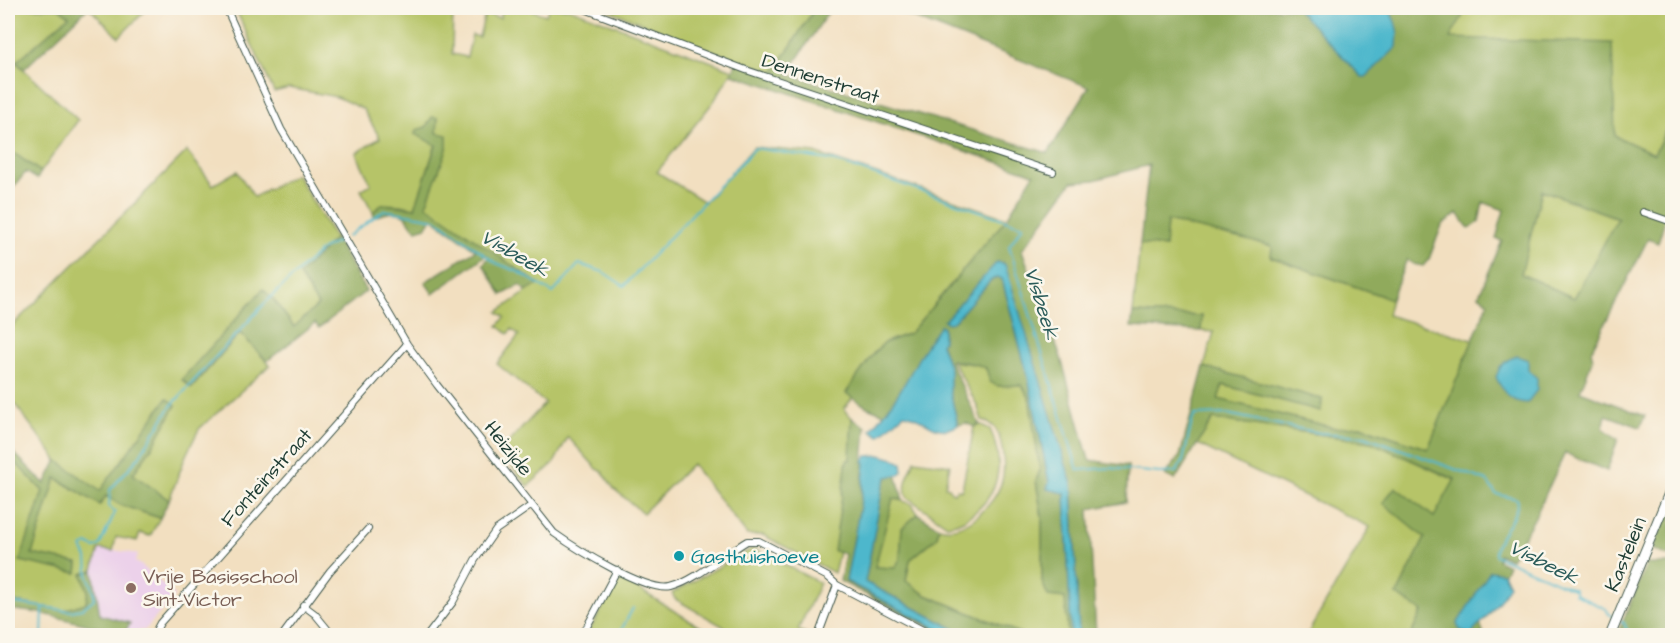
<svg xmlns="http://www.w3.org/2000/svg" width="1680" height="643" font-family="'Architects Daughter',sans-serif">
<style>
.built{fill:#ecd1ea}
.green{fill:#b6c467;stroke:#6a804e;stroke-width:1.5}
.forest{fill:#90aa5c;stroke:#587448;stroke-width:1.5;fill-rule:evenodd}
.water{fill:#4eb7cc;stroke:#367a80;stroke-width:1.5}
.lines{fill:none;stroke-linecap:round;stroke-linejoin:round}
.stream{stroke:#4eb7cc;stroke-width:2}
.minor-casing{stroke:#3f5549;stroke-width:8}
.primary-casing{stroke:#3f5549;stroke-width:11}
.minor{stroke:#fff;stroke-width:6}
.primary{stroke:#fff;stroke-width:9}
.culture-dot{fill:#0f9aa8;stroke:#fbf7ec;stroke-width:2}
.education-dot{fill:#8d6e63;stroke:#fbf7ec;stroke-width:2}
.labels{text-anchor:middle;stroke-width:5;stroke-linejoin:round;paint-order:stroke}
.street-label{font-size:20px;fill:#1f3d34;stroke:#fbf7ec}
.culture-label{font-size:20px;fill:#0d838f;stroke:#fbf7ec;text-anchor:start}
.education-label{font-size:20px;fill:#785e54;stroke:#fbf7ec;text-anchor:start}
.water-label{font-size:21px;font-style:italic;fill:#2b5c5a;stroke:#fbf7ec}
</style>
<rect width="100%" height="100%" fill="#fbf7ec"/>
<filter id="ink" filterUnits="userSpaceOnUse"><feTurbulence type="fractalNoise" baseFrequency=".0167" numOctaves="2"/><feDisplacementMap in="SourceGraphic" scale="12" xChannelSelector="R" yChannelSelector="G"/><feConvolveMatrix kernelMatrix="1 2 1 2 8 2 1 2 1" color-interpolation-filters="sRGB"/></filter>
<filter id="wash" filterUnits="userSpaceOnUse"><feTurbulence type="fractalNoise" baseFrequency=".008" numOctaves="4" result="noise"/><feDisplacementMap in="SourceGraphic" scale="24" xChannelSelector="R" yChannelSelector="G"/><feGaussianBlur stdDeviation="1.35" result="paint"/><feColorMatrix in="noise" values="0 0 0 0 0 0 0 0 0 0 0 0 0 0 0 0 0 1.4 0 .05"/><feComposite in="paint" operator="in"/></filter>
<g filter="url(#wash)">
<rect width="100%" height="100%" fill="#f2dfc0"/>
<path class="built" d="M101,548L138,554L135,562L140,564L175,595L145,630L130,632L75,615L95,603L97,598L96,591L90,578L98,550Z"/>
<path class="green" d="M8,8H59L69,16L16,62L78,120L41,172L8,149Z
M89,8H148L119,37Z
M235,8H453L452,54L467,57L472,35L479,37L485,14L500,18L503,8H525L546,15L549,8H569L733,70L714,101L657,172L705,202L754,147L815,153L1007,218L910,333L884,343L873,354L846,393L853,397L844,409L852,418L850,461L847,460L835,551L839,552L834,573L763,535H747L692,464L643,513L614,489L603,472L597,469L568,437L554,463L528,486L500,452L545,403L497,364L519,335L512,329L508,334L498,326L505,317L498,312L538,284L425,205L447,148L437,133L426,127L415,134L436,144L415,208L401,205L383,204L373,212L361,190L371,184L356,153L380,138L363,109L337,97L289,88L274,92Z
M603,8H815L774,73L737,60Z
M1467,8H1672V118L1654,154L1615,136L1449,38Z
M187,151L213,185L237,171L254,197L296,174L335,238L299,275L318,305L294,327L274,300L182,380L192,388L240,333L270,365L199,429L186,455L169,500L132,475L154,444L176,405L167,399L100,492L57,460L8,395V342L9,340L8,330Z
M1542,190L1618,218L1574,298L1521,274Z
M1167,221L1273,246L1271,257L1391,299L1387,315L1473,340L1428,449L1361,426L1335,428L1217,399L1223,385L1321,411L1322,399L1204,367L1214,332L1201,331L1202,316L1133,313L1140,244L1165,247Z
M953,361C982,367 981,358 998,386L1022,385L1029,396L1040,470L1036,481L1042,516V582L1065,598L1068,635H1024L926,595L906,581L910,560L937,537L939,527C965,535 995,505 1002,481C1005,470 1004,460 1002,449C1001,442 999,432 994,427C992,424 986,422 982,420L977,405Z
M1213,419L1371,442L1455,480L1434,518L1395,487L1425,538L1397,595L1422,611L1411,635H1307L1370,527L1197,444Z
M979,424L990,429C1003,458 1002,489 976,511C967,518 959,524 947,525L907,497C902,484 910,472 915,460L950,465L945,486L949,487L951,492L954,493L957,489L962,490L974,427Z
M8,455L43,491L21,561L77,572L78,563L31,554L56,478L100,504L106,495L121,505L160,518L150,536L140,533L137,541L116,537L113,551L99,549L93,570L82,574L88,591L86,603L64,610L8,601Z
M893,498L912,504L918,514L902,528L900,559L895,569L874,567Z
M753,548L820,583L798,630L809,635H738L675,599L672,593Z
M619,579L627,582L714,635L586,636Z"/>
<path class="forest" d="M59,8H88L24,69L16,62L69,16Z
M815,8H831L787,74L1048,153L1089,87L889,8H1467L1450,38L1612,43L1615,136L1654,154L1672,118V196L1658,243L1648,239L1591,351L1593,359L1580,391L1645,416L1640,427L1606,415L1603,428L1618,439L1607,471L1565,453L1535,517L1511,559L1499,554L1498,560L1508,565L1479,620L1484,635H1411L1422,611L1397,595L1425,538L1383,503L1395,487L1434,517L1455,479L1371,442L1213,419L1175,480L1165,475L1180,456L1204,367L1322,399L1321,411L1223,385L1218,399L1335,428L1360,426L1428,449L1488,303L1479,295L1502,241L1496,239L1504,210L1483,202L1479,222L1469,229L1458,213L1442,225L1429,259L1423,266L1413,264L1407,259L1391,299L1271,257L1272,246L1167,221L1165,247L1140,244L1149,165L1094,180L1072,182L1022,250L1061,358L1089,460L1128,466L1126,502L1089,509L1096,635H1079L1072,485L1002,262L953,322L991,280L998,277L1002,279L1028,377L1049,482L1047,489L1065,493L1071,635H1068L1065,598L1048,596L1042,582V516L1036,481L1040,470L1029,397L1022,385L998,386L990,382L986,368L976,364L950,360L979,424L974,427L966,423L958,425L950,392V369L941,343L943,341V327L885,414L867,407L846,393L873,354L884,343L910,333L1007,218L1034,174L732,74L737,60L774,72ZM1542,190L1618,218L1574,298L1521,274Z
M432,117L438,118L437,133L447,135V149L426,205L539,284L526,291L520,285L502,295L483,264L489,258L486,255L433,294L425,282L476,250L432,218L426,227L417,230C410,226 409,218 404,215C395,209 383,214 374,217L373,212L382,204L415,208L436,145L415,134L416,130L426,127Z
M8,149L41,172L37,179L26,172L8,194Z
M335,238L366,291L319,328L315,323L267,361L240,333L191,388L182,379L263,289L274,300L294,327L318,305L299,275Z
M1133,313L1202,316L1201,331L1131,327Z
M167,398L176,405L154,444L133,474L169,500L160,518L121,505L106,496L100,505L56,478L32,554L78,563L77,573L20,561L43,491L8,455V447L45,484L57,460L100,491Z
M852,418L866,427L863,462H865L863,473L861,501L846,581L949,635H944L840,581L845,554L834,551L847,460H850Z
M896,474L903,500L893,498L875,567L895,568L900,559L902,528L918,514L939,527L937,537L910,560L906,581L926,595L1024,635H966L865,582L883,486L887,477Z
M1672,503V553L1668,556L1653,549Z
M1647,564H1672V635H1617Z
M93,570L100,615L130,623L124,634L40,613L8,609V601L64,610L86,603L88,591L82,574Z"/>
<path class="water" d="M1296,8H1389L1398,29L1397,47L1366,77H1362Z
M997,262L1005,264L1072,485L1079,635H1071L1065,493L1047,489L1049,482L1028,377L1002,279L998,277L991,280L953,322L949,323L944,321Z
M941,325L943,327V341L941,344L950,369V392L958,425C934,439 926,416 904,414L879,436L871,430C884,415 896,398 906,381C917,362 926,342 941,325Z
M1517,356L1528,360V370L1537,378V390L1527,403C1509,402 1503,392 1496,377C1500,365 1505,360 1517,356Z
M880,455L894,459L902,463L903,471L899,475L887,477L883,486L865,582L966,635H949L846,581L861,501L865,463L863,462L867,456Z
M1490,571L1503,573L1509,585C1499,605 1485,619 1470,635L1459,629L1457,624Z"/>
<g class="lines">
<path class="stream" d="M347,237L384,210L436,219L496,263L519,272L553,293L579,264L603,272L624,286L755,148L835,161L1023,226L1009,246L1078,470L1110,468L1160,473L1176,472L1183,461L1192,421L1195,415L1227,414L1320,433L1365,436L1487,481L1496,494L1517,499L1518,502C1516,520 1494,539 1495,555L1575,590V594L1606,609L1609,614L1615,618
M8,602L71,611L82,609L94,599V591L88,576L87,558L82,547L87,544L95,548L100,545L115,512L109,506L110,490L139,457L171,406L265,303L322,249L339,241
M1620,621L1624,623L1627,630L1624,636
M42,636L43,608
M618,636L633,608"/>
</g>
</g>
<g filter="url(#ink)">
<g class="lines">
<defs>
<path id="minor" d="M226,8L281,129L407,344L437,385L554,533C575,548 647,593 671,587C695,581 725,554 747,541H759L828,577L837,585L934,636
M582,8L746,70L1053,172
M1643,212L1672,222
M303,605L315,614L333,636
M583,634L617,570
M153,636L160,623L407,344
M282,636L330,571L368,529
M427,636L453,602L475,560L496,530L532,505
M818,636L837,585"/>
<path id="primary" d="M1610,636L1672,486"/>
</defs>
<use href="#minor" class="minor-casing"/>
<use href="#primary" class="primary-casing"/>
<use href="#minor" class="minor"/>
<use href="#primary" class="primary"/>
</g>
</g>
<circle class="culture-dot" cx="679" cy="556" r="6"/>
<circle class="education-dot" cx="131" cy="588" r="6"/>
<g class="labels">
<g class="street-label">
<text transform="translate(821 78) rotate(18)" y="7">Dennenstraat</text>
<text transform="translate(509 448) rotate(51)" y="7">Heizijde</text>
<text transform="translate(266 477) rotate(-48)" y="7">Fonteinstraat</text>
<text transform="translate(1625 554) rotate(-68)" y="7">Kastelein</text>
</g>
<g class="culture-label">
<text x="691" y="563">Gasthuishoeve</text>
</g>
<g class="education-label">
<text x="143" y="583">Vrije Basisschool<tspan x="143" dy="23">Sint-Victor</tspan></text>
</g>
<g class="water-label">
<text transform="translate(515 253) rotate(30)" y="7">Visbeek</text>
<text transform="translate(1042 303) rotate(73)" y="7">Visbeek</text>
<text transform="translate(1544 562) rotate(27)" y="7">Visbeek</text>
</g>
</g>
<rect width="1680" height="643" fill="none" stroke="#fbf7ec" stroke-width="30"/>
</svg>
